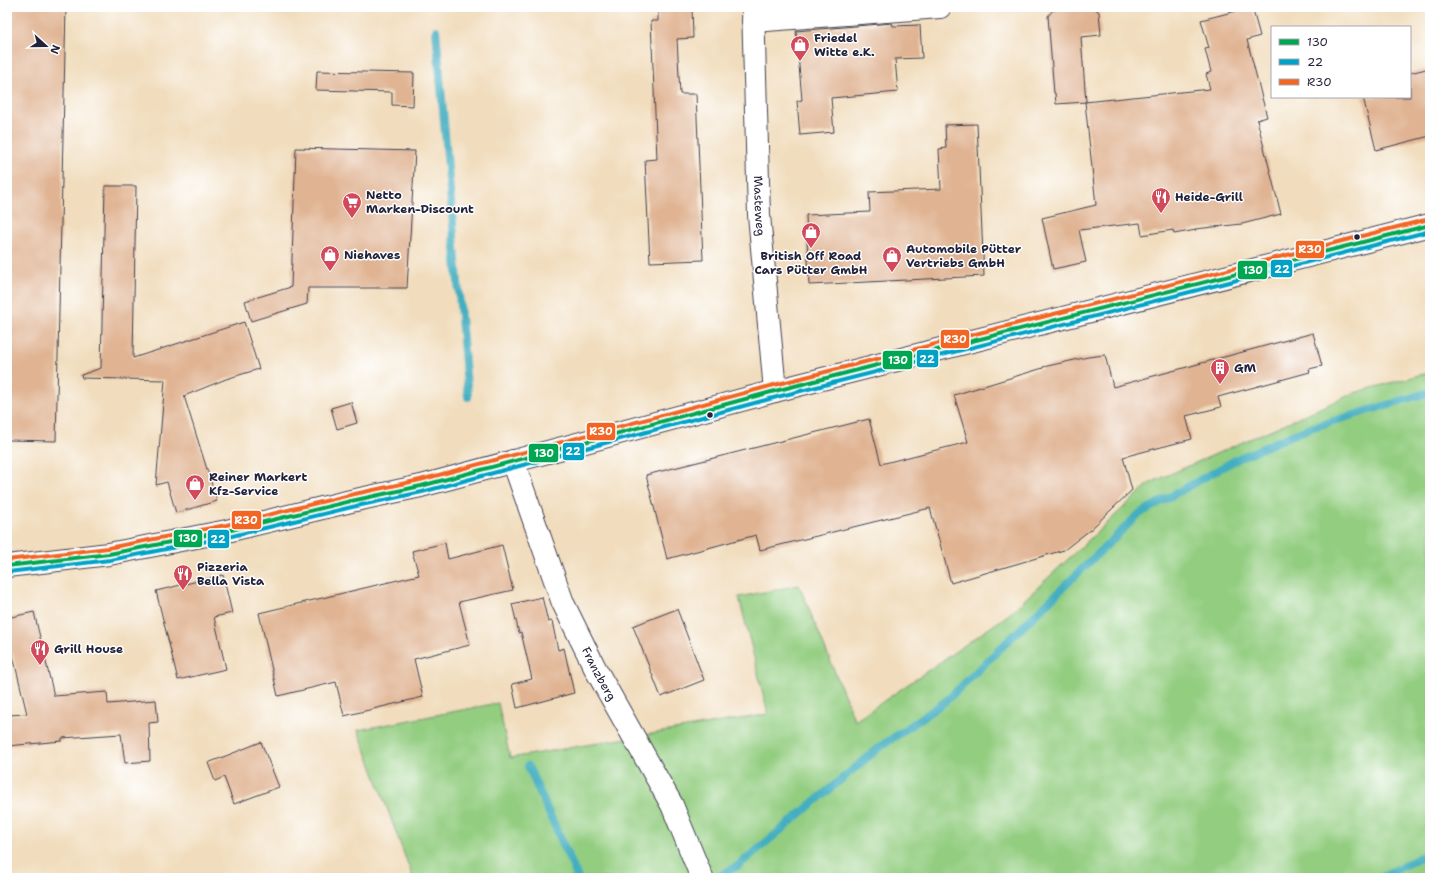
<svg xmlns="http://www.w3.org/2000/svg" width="1437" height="885" font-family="'Shantell Sans',sans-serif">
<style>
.grass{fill:#93cd80;stroke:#5a785e}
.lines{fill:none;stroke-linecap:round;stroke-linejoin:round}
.stream{stroke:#42aec0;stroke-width:8}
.building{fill:#e0b493}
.minor-casing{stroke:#413e4e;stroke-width:24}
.primary-casing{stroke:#413e4e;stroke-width:24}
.minor{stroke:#fff;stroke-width:22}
.primary{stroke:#fff;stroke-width:22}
.bus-1-casing{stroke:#fff;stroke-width:7}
.bus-2-casing{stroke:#fff;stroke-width:7}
.bus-3-casing{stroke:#fff;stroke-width:7}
.bus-1{stroke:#00a651;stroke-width:4}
.bus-2{stroke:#02a2c7;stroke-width:4}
.bus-3{stroke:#f26522;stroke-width:4}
.bus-dot{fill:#22223b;stroke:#fff;stroke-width:1.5}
.labels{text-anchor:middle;stroke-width:3;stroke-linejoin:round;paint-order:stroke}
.poi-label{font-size:12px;font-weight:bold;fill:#22223b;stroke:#fff;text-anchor:start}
.street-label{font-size:12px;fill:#22223b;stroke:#fff}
.line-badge{stroke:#fff;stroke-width:1.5}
.badge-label{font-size:11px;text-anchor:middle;font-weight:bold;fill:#fff}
</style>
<rect width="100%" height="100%" fill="#fff"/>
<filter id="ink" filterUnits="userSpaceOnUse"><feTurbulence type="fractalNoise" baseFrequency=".025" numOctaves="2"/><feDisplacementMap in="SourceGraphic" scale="8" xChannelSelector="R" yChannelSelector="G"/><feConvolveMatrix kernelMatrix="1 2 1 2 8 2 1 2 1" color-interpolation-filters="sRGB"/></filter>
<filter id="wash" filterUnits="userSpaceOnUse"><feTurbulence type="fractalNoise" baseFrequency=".012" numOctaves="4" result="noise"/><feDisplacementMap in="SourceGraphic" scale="16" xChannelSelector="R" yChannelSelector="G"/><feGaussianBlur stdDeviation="0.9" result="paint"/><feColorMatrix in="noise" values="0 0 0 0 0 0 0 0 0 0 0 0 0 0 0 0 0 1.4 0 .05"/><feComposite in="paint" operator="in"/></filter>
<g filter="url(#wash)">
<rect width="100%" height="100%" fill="#f1ddbd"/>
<path class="grass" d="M1430,372V878H413L358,730L498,703L510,758L768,714L739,597L799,585L855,721L1008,615L1150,483L1354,393Z"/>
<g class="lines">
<path class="stream" d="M436,30L468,397
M528,766L578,878
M716,878L739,865L880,747L946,701L1139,514L1239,458L1307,429L1430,392
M1380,878L1430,852"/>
</g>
<g id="blocks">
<path class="building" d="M7,7H66L56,441L7,440Z
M658,7H692L693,38L677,39L680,94H696L703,260L650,262L645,160L657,159L651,21H658Z
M1093,7L1099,12L1101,35L1081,37L1086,102L1056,104L1055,93H1054L1048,16L1053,10Z
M1252,7L1260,36L1247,40L1267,117L1257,120L1281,214L1242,224L1195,229L1196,230L1174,234L1173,230L1142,235L1140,223L1079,230L1086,262L1053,269L1042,218L1096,205L1085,102L1210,89L1206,74L1211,72L1205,49L1209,48L1201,20Z
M892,23L893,26L920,25L922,58L895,59L898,92L831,98L834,132L800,135L797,101L802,100L796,31Z
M1430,68V136L1376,150L1363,97H1410V73Z
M317,71L414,73L413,106L392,105V92L316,90Z
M977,124L984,276L809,285L806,215L870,212L869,192L941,189L939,149L946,148L945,125Z
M296,148L415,151L407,288H308L307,304L251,321L245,301L291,287Z
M105,186H136L133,358L244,322L259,369L226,379L184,396L217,501L176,513L167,482L156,485L165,380L82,378L81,375L101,368Z
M1313,333L1322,366L1309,369L1310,372L1218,397L1221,407L1186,416L1192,439L1123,457L1132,490L1090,530L1064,550L951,583L930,508L760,550L756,535L667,559L646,475L869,419L881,464L968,442L954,395L1043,368V367L1088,357L1105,355L1113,387Z
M351,402L357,423L337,429L331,408Z
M445,543L448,559L502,545L513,590L459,602L470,645L414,659L423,697L344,716L336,682L278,696L259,613L419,575L412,551Z
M223,575L232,613L214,617L226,669L178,680L156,591Z
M542,597L548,622L552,621L558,650L564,648L574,693L517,708L512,684L532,679L521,632L519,633L512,604Z
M677,609L704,680L661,697L633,626Z
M34,612L54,696L107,692L108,704L156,700L158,722L149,723L150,761L125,763L121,734L62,738V741L7,746V715L27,714L7,631V618Z
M261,742L279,787L234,804L224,777L215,781L208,763Z"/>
</g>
</g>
<g filter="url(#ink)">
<use href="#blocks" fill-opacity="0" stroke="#413e4e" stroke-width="1"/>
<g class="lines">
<defs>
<g id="minor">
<path id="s1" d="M753,7L759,215L775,391"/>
<path d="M753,21L940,7"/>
<path id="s2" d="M513,461L563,603L596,670L672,805L702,878"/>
</g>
<path id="primary" d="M7,566L109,554L227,531L351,501L421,486L775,391L1430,225"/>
</defs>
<use href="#minor" class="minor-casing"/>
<use href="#primary" class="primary-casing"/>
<use href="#minor" class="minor"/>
<use href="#primary" class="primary"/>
<defs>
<path id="bus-1" d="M7,566L109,554L227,531L351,501L421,486L775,391L1430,225"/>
<path id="bus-2" d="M8,572L110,560L228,537L352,507L422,492L777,397L1430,231"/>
<path id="bus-3" d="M7,560L108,548L226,525L350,495L420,480L774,385L1429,219"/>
</defs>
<use href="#bus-1" class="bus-1-casing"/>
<use href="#bus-2" class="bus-2-casing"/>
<use href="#bus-3" class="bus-3-casing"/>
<use href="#bus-1" class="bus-1"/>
<use href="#bus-2" class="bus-2"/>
<use href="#bus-3" class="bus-3"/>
</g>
</g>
<defs>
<symbol id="shop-pin" viewBox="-11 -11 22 30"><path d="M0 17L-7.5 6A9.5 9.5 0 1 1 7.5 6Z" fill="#d1495b" stroke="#fff"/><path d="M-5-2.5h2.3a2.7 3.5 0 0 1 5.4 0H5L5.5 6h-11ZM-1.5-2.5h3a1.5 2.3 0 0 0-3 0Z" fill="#fff"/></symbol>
<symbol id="restaurant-pin" viewBox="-11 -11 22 30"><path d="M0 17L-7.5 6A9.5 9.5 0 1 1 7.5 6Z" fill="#d1495b" stroke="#fff"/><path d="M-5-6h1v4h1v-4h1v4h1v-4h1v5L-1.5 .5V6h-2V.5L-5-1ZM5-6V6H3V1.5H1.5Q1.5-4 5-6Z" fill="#fff"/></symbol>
<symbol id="supermarket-pin" viewBox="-11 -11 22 30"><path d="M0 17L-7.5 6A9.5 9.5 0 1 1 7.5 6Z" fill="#d1495b" stroke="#fff"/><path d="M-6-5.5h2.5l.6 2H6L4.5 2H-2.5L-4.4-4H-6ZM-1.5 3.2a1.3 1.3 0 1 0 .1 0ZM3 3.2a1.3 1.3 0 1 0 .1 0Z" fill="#fff"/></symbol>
<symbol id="building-pin" viewBox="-11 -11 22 30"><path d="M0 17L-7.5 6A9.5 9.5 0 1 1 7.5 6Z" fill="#d1495b" stroke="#fff"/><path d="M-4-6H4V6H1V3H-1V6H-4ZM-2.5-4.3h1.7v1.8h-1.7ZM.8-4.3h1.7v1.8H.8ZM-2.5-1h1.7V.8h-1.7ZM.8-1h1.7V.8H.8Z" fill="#fff"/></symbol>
</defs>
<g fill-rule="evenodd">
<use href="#shop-pin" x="789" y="34" width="22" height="30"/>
<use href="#restaurant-pin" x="1150" y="186" width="22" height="30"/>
<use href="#supermarket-pin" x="341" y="191" width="22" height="30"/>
<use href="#shop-pin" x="800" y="221" width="22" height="30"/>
<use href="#shop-pin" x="319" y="244" width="22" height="30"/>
<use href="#shop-pin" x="881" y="245" width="22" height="30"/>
<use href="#building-pin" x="1209" y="357" width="22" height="30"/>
<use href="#shop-pin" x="184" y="473" width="22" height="30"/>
<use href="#restaurant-pin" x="172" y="563" width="22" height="30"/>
<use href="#restaurant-pin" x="29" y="638" width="22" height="30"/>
</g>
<g class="bus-dot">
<circle cx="1357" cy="237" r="3.5"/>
<circle cx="710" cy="415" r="3.5"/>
</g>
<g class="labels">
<g class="poi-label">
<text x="814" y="42">Friedel<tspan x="814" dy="14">Witte e.K.</tspan></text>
<text x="366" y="199">Netto<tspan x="366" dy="14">Marken-Discount</tspan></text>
<text x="1175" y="201">Heide-Grill</text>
<text x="906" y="253">Automobile Pütter<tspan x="906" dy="14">Vertriebs GmbH</tspan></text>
<text x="344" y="259">Niehaves</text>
<text x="811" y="260" text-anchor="middle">British Off Road<tspan x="811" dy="14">Cars Pütter GmbH</tspan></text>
<text x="1234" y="372">GM</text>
<text x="209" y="481">Reiner Markert<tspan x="209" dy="14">Kfz-Service</tspan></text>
<text x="197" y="571">Pizzeria<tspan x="197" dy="14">Bella Vista</tspan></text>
<text x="54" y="653">Grill House</text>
</g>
<g class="street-label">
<text dy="4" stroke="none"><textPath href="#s1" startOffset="199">Masteweg</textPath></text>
<text dy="4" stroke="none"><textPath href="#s2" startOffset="230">Franzberg</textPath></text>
</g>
</g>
<g class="line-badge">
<rect x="1295" y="240" width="30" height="19" rx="4" fill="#f26522"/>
<rect x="1270" y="259" width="23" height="19" rx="4" fill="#02a2c7"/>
<rect x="1237" y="260" width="31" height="20" rx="4" fill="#00a651"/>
<rect x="940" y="329" width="30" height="20" rx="4" fill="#f26522"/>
<rect x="916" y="349" width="23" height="19" rx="4" fill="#02a2c7"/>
<rect x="882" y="350" width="31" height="20" rx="4" fill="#00a651"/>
<rect x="586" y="422" width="30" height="19" rx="4" fill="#f26522"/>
<rect x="562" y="442" width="23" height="19" rx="4" fill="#02a2c7"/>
<rect x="528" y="443" width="31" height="20" rx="4" fill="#00a651"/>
<rect x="231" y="510" width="31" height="20" rx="4" fill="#f26522"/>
<rect x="173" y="529" width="30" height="19" rx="4" fill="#00a651"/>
<rect x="207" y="529" width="23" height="20" rx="4" fill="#02a2c7"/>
</g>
<g class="badge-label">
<text x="1310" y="253">R30</text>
<text x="1282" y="273">22</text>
<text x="1253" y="274">130</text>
<text x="955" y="343">R30</text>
<text x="927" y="363">22</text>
<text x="898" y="364">130</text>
<text x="601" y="435">R30</text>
<text x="573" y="455">22</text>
<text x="544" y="457">130</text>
<text x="246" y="524">R30</text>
<text x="188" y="542">130</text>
<text x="218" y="543">22</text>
</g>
<rect width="1437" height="885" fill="none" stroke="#fff" stroke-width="24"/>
<rect x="1271" y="26" width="140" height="72" fill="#ffffff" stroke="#a7a7b1"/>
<rect x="1279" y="39" width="20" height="6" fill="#00a651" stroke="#a7a7b1"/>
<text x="1307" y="46" font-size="12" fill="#22223b">130</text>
<rect x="1279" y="59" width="20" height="6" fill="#02a2c7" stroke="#a7a7b1"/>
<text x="1307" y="66" font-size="12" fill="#22223b">22</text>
<rect x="1279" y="79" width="20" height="6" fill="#f26522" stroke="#a7a7b1"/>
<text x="1307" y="86" font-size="12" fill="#22223b">R30</text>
<g transform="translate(46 46) rotate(111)" stroke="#ffffff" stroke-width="3" paint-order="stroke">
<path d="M0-3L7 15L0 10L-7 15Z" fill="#22223b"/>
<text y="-6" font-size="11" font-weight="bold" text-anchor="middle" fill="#22223b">N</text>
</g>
</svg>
